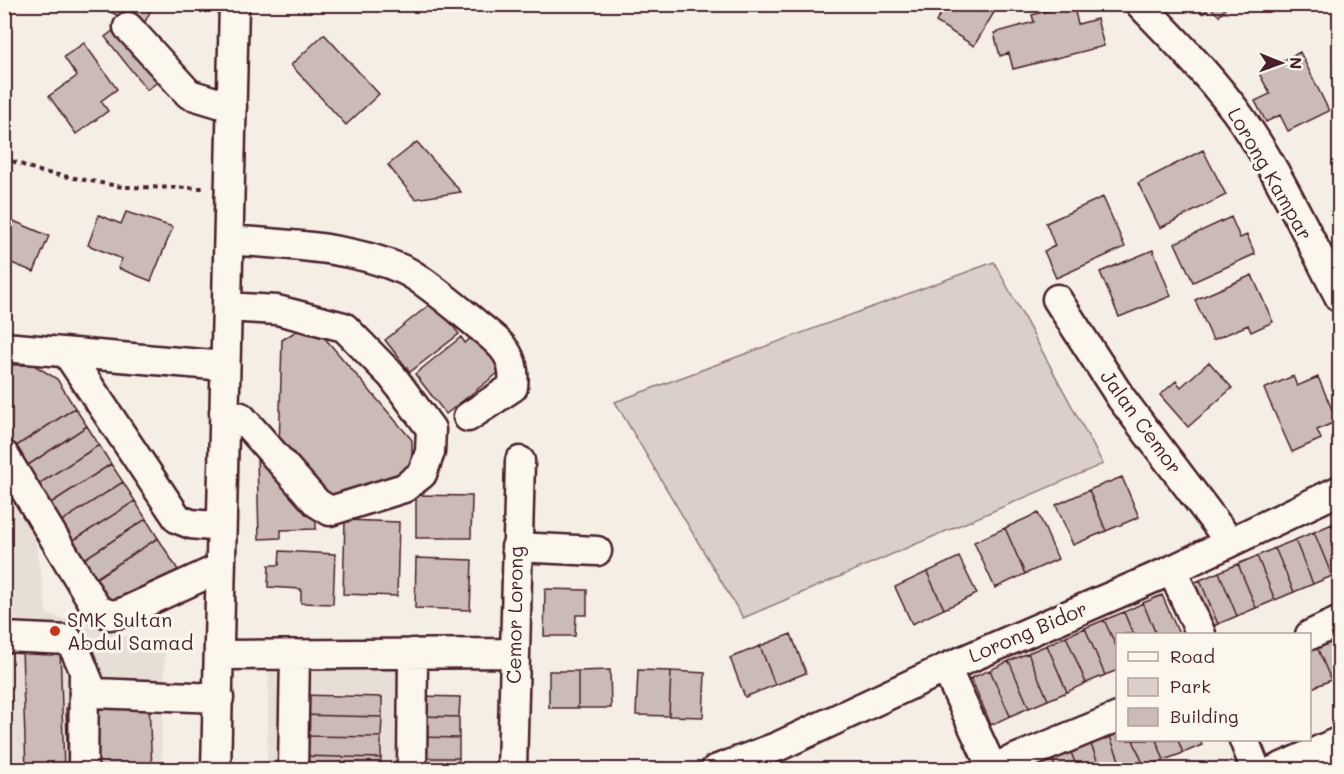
<svg xmlns="http://www.w3.org/2000/svg" width="1344" height="774" font-family="Mali,sans-serif">
<style>
.built{fill:#e7dfd6}
.green{fill:#dbd0c9;stroke:#92787a;stroke-width:1.5}
.building{fill:#cabbb6;stroke:#4a1f2b;stroke-width:1.5}
.lines{fill:none;stroke-linecap:round;stroke-linejoin:round}
.minor-casing{stroke:#4a1f2b;stroke-width:33}
.path{stroke:#4a1f2b;stroke-width:4;stroke-dasharray:4.5 4.5;stroke-linecap:butt}
.minor{stroke:#fbf7ec;stroke-width:28}
.poi-dot{fill:#c8321e;stroke:#fbf7ec;stroke-width:2}
.labels{text-anchor:middle;stroke-width:6;stroke-linejoin:round;paint-order:stroke}
.street-label{font-size:20px;fill:#4a1f2b;stroke:#fbf7ec}
.poi-label{font-size:20px;fill:#4a1f2b;stroke:#fbf7ec;text-anchor:start}
</style>
<rect width="100%" height="100%" fill="#f4eee4"/>
<filter id="ink" filterUnits="userSpaceOnUse"><feTurbulence type="fractalNoise" baseFrequency=".0167" numOctaves="2"/><feDisplacementMap in="SourceGraphic" scale="12" xChannelSelector="R" yChannelSelector="G"/><feConvolveMatrix kernelMatrix="1 2 1 2 8 2 1 2 1" color-interpolation-filters="sRGB"/></filter>
<g filter="url(#ink)">
<path class="built" d="M4,461L27,487L47,614L165,647L161,769H5Z
M405,662L401,769L267,770L269,665Z"/>
<path class="green" d="M994,262L1103,464L743,618L615,402Z"/>
<path class="building" d="M95,4H154L142,28Z
M946,4H999L974,46L936,22Z
M1073,4L1078,24L1097,19L1104,46L1013,69L1009,53L1000,56L994,33L1034,22L1032,15Z
M1193,4H1229L1219,16L1210,7L1203,14Z
M123,23L164,77L147,90L105,37Z
M324,34L379,94L346,125L291,65Z
M84,43L117,89L101,101L108,111L76,134L49,96L77,76L64,57Z
M1300,52L1329,111L1288,131L1280,115L1266,122L1255,101L1270,94L1259,73Z
M417,142L461,192L415,199L388,165Z
M1203,150L1226,195L1160,228L1138,183Z
M1103,197L1125,247L1056,278L1044,251L1055,246L1046,223Z
M126,212L173,227L151,281L118,268L122,259L88,245L99,215L121,224Z
M4,217L49,236L34,272L4,260Z
M1231,217L1240,238L1247,235L1255,254L1193,282L1175,243Z
M1153,250L1171,296L1119,317L1100,272Z
M1252,275L1273,322L1251,332L1248,325L1213,340L1195,300Z
M434,301L459,334L410,372L385,340Z
M311,322L412,440V476L332,510L279,450L282,340Z
M479,331L507,366L446,414L415,374L461,337L465,343Z
M1209,362L1232,388L1188,427L1160,395L1176,381L1181,387Z
M4,365H34L57,379L75,408L7,452L4,448Z
M1293,376L1297,386L1318,377L1337,421L1317,430L1321,439L1292,452L1264,389Z
M75,408L87,426L19,471L7,452Z
M87,426L99,445L31,489L19,471Z
M99,445L111,464L43,508L31,489Z
M257,457H272L316,503V529L281,530V538L259,539Z
M111,464L123,482L54,526L43,508Z
M1122,477L1139,517L1106,531L1089,490Z
M123,482L135,501L66,545L54,526Z
M1089,490L1106,531L1073,545L1056,505Z
M416,495L472,496L471,538H416Z
M135,501L146,519L78,563L66,545Z
M1038,513L1058,559L1025,574L1005,528Z
M146,519L158,538L90,582L78,563Z
M345,520L399,522L397,596L343,594Z
M1340,521V541L1332,524Z
M1332,524L1340,541V573L1332,576L1314,532Z
M4,527L9,606H4Z
M1005,528L1025,574L995,588L974,542Z
M1314,532L1332,576L1313,584L1295,540Z
M158,538L178,570L104,604L90,582Z
M1295,540L1313,584L1294,592L1275,548Z
M1275,548L1294,592L1275,600L1257,556Z
M280,551L335,554L333,604L301,603V589L268,587L269,565H279Z
M1257,556L1275,600L1256,608L1238,564Z
M959,557L977,594L944,609L927,572Z
M416,558L472,560L470,610L415,608Z
M1238,564L1256,608L1237,616L1219,572Z
M927,572L944,609L912,624L895,587Z
M1219,572L1237,616L1218,624L1200,580Z
M1200,580L1218,624L1199,632L1181,588Z
M545,589L587,590V615H576L575,636H544Z
M1162,595L1179,634H1156L1143,603Z
M1143,603L1156,634H1133L1124,612Z
M1124,612L1133,634H1118V650L1104,620Z
M1104,620L1118,650V670L1105,675L1085,628Z
M1085,628L1105,675L1086,683L1066,636Z
M1333,632L1340,647V676L1331,680L1314,640Z
M791,634L806,673L775,685L760,646Z
M1066,636L1086,683L1067,692L1047,645Z
M1314,640L1331,680L1312,688L1310,682V641Z
M1047,645L1067,692L1048,700L1028,653Z
M760,646L775,685L745,697L730,658Z
M60,648L64,770H26L22,649Z
M1028,653L1048,700L1029,708L1009,661Z
M1009,661L1029,708L1010,716L990,670Z
M610,670L611,708H578V671Z
M638,670L671,671L669,716L636,715Z
M990,670L1010,716L991,725L971,678Z
M549,671H578V708H549Z
M671,671L705,673L703,717L669,716Z
M971,678L991,725L972,733L952,686Z
M301,695L382,697V717L301,715Z
M420,696L460,697L459,717L420,716Z
M149,705L152,770H68L66,708Z
M301,715L382,717L381,737L300,736Z
M420,716L459,717V738L420,737Z
M1118,725V740H1133L1145,768L1123,770L1107,729Z
M1107,729L1123,770H1101L1088,737Z
M300,736L381,737V758L300,756Z
M420,737L459,738V758H419Z
M1088,737L1101,770H1078L1068,745Z
M1133,740H1156L1164,760L1145,768Z
M1156,740H1178L1183,753L1164,760Z
M1178,740H1200L1202,745L1183,753Z
M1068,745L1078,770H1056L1050,753Z
M1050,753L1056,770H1034L1030,761Z
M300,756L381,758L380,770H299Z
M419,758H459L458,770H419Z"/>
<g class="lines">
<defs>
<path id="minor" d="M1140,4C1173,38 1206,72 1235,110C1277,167 1307,235 1340,298
M128,27L189,94L232,107
M229,240C288,245 349,246 404,270C422,278 457,308 474,322C498,342 517,352 513,387L468,417
M1057,299L1121,398L1230,542
M4,347L225,366
M67,353L178,519L191,524L221,527
M224,412L241,417L317,503L330,511L404,488L422,474L430,452L431,429L392,376L344,327L277,310L227,307
M4,455L97,609L110,615L122,613L220,568
M516,547L597,551
M1172,570L1201,634
M1310,635L1340,621
M4,637L68,640C81,655 84,676 94,693L219,698
M220,655L514,653
M946,668L993,770
M1244,740L1256,770
M993,768L1118,717
M83,770L84,675
M216,770L234,4
M293,770L295,655
M412,770L413,653
M512,770L520,461
M715,770L779,746L946,668L1172,570L1340,490
M1275,770L1340,741"/>
</defs>
<use href="#minor" class="minor-casing"/>
<path class="path" d="M4,158L42,172L123,187L207,188"/>
<use href="#minor" class="minor"/>
</g>
</g>
<circle class="poi-dot" cx="55" cy="631" r="6"/>
<g class="labels">
<g class="street-label">
<text transform="translate(1270 174) rotate(60)" y="7">Lorong Kampar</text>
<text transform="translate(1141 422) rotate(54)" y="7">Jalan Cemor</text>
<text transform="translate(515 615) rotate(-89)" y="7">Cemor Lorong</text>
<text transform="translate(1028 632) rotate(-23)" y="7">Lorong Bidor</text>
</g>
<g class="poi-label">
<text x="67" y="627">SMK Sultan<tspan x="67" dy="23">Abdul Samad</tspan></text>
</g>
</g>
<rect width="1344" height="774" fill="none" stroke="#fbf7ec" stroke-width="24"/>
<rect x="12" y="12" width="1320" height="750" fill="none" stroke="#4a1f2b" stroke-width="2" filter="url(#ink)"/>
<rect x="1116" y="633" width="195" height="108" fill="#fbf7ec" stroke="#b4a19f" stroke-width="1.5"/>
<rect x="1128" y="652" width="30" height="9" fill="#fbf7ec" stroke="#b4a19f" stroke-width="1.5"/>
<text x="1170" y="663" font-size="18" fill="#4a1f2b">Road</text>
<rect x="1128" y="678" width="30" height="18" fill="#dbd0c9" stroke="#b4a19f" stroke-width="1.5"/>
<text x="1170" y="693" font-size="18" fill="#4a1f2b">Park</text>
<rect x="1128" y="708" width="30" height="18" fill="#cabbb6" stroke="#b4a19f" stroke-width="1.5"/>
<text x="1170" y="723" font-size="18" fill="#4a1f2b">Building</text>
<g transform="translate(1281 63) rotate(91)" stroke="#fbf7ec" stroke-width="4.5" paint-order="stroke">
<path d="M0-4.5L10 22L0 15L-10 22Z" fill="#4a1f2b"/>
<text y="-9" font-size="16" font-weight="bold" text-anchor="middle" fill="#4a1f2b">N</text>
</g>
</svg>
